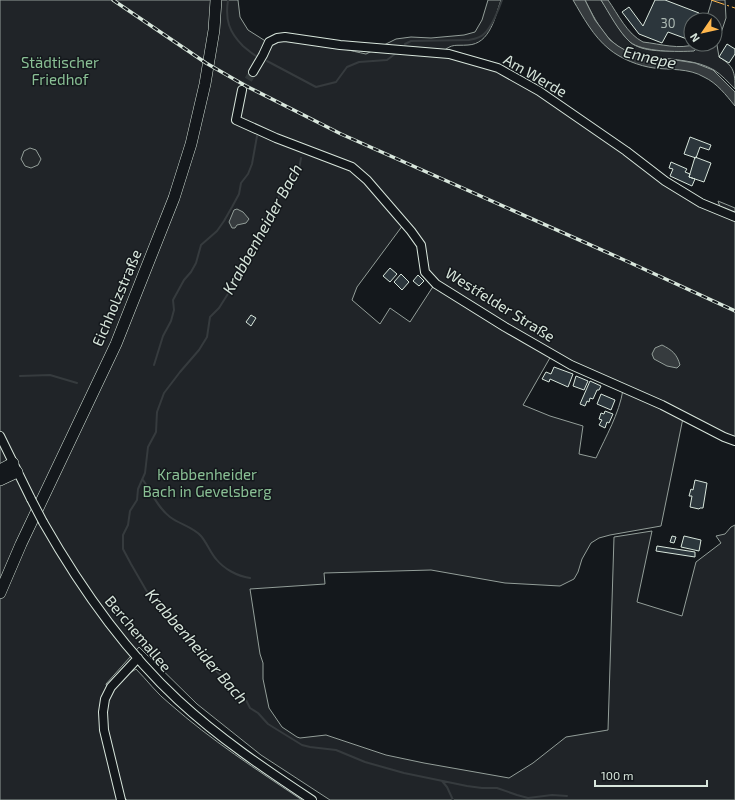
<svg xmlns="http://www.w3.org/2000/svg" width="735" height="800" font-family="'Exo 2',sans-serif">
<style>
.green{fill:#202428;stroke:#939e99}
.parking{fill:#24282b;stroke:#939e99}
.water{fill:#363b3e;stroke:#939e99}
.lines{fill:none;stroke-linecap:round;stroke-linejoin:round}
.stream{stroke:#363b3e;stroke-width:2}
.building{fill:#2c363c;stroke:#d8e6dc}
.minor-tunnel{stroke:#313739;stroke-width:8;stroke-dasharray:8 4;stroke-linecap:butt}
.minor-casing{stroke:#d8e6dc;stroke-width:10}
.major-casing{stroke:#d8e6dc;stroke-width:12}
.minor{stroke:#14181c;stroke-width:8}
.major{stroke:#14181c;stroke-width:11}
.rail-casing{stroke:#d8e6dc;stroke-width:3.5}
.rail{stroke:#14181c;stroke-width:2;stroke-dasharray:6;stroke-linecap:butt}
.minor-bridge-casing{stroke:#d8e6dc;stroke-width:10;stroke-linecap:butt}
.minor-bridge{stroke:#14181c;stroke-width:8}
.power{stroke:#ffb74d;stroke-width:1;stroke-dasharray:14 3 2 3;stroke-linecap:butt}
.labels{text-anchor:middle;stroke-width:3;stroke-linejoin:round;paint-order:stroke}
.number-label{font-size:13px;fill:#adbab4}
.park-label{font-size:15px;fill:#8ac095;stroke:#14181c}
.street-label{font-size:15px;fill:#d8e6dc;stroke:#14181c}
.water-label{font-size:16px;font-style:italic;fill:#d8e6dc;stroke:#14181c}
</style>
<rect width="100%" height="100%" fill="#14181c"/>
<path class="green" d="M0,0H238L240,17L248,30L267,42C296,35 337,48 366,54L396,39L411,37L431,38L464,35L475,32L482,20L488,0H501C495,17 490,44 468,45C455,46 453,43 442,52L498,69L539,93L687,195L720,207L718,201L735,208V440L613,382L544,348L434,279L428,269L423,246L352,169L403,225L357,287L352,300L380,324L390,308L410,322L434,285L551,356L523,405L550,416L583,426L579,454L596,458C606,436 619,414 623,390L683,418L661,526L610,535L599,538L591,543L582,559L578,572L574,579L560,586L505,583L431,570L324,573L325,584L250,589L260,654L263,663V679L269,708L282,727L297,737L300,738L326,735L386,755L424,763L509,778L533,763L566,737L608,730L614,537L652,531L637,602L682,616L696,562L721,543L716,536L725,534L731,527L735,525V800H330L261,755L197,704L139,647L106,684L110,695L122,678L136,669C147,680 157,694 170,704C211,740 257,770 302,800H127L124,797V800H0Z
M585,0H601C610,13 618,30 629,41C643,55 679,51 697,48V44H715V20H706L712,0H725L726,18L717,45L719,57C734,66 735,72 735,89C728,82 722,75 714,70C697,60 674,60 654,57C647,56 637,56 630,53C607,44 595,20 585,0Z"/>
<path class="parking" d="M30,148L36,150L41,159L38,165L31,168L25,166L21,159L24,151Z"/>
<path class="water" d="M573,0H585L595,20L610,40L618,46L630,53L695,63L713,70L735,92V106C726,95 717,83 704,77C689,68 670,70 654,68C639,66 621,59 609,49C593,36 583,17 573,0Z
M601,0H608C618,14 627,34 643,42C661,44 679,50 696,44L697,48L694,51C678,52 642,52 630,42C619,32 609,13 601,0Z
M237,209L243,212L249,219L246,223L237,225L235,228H232L229,222L234,210Z
M662,345C672,350 677,354 680,365L677,368L667,366L654,359L652,354L655,348Z"/>
<g class="lines">
<path class="stream" d="M228,0C225,20 229,32 243,46C247,49 251,53 256,56
M405,44L411,41L469,40C474,39 480,38 484,34C491,28 499,9 502,0
M267,61L316,87L336,82L347,67L359,62L387,60L395,54
M301,158L299,169L282,190L259,237L239,271L231,289L219,308L210,317L207,337L199,350L180,372L164,393L157,412L156,432L148,447L145,473L138,489L137,500L130,511L128,525L123,535V549L131,564L146,590L161,611L203,658L246,700L250,708L258,713L268,724L302,745L310,747L336,750L365,762L404,773L467,786L482,788H497L517,795L528,798L552,795L567,796
M154,365L163,336L171,321L174,310L173,300L184,280L191,272L196,263L201,245L217,231L224,221L232,207L239,194L241,183L248,174L252,164L257,136
M20,376L50,375L77,383
M143,480C151,492 158,508 170,517C179,524 193,527 201,536C207,543 210,552 216,559C224,569 237,576 250,578
M442,781L447,787L453,800"/>
</g>
<path class="building" d="M655,0H665L699,13L696,20H691V31L687,39L668,32L662,43L639,34L622,12L629,7L643,26Z
M727,44L735,49V54L729,63L719,57Z
M690,137L711,145L709,150L700,147L696,158L684,154Z
M695,157L711,163L704,182L689,177Z
M671,162L687,169L685,172L690,174L689,177L695,179L692,186L670,176L673,169L669,168Z
M390,268L397,274L390,282L383,276Z
M401,274L409,282L402,290L394,282Z
M418,275L424,281L419,286L413,281Z
M251,315L256,318L251,326L246,322Z
M554,367L573,374L568,387L550,379L549,382L542,379L546,372L551,374Z
M576,376L588,381L584,390L573,386Z
M590,381L601,386L599,390H597L593,399L590,398L589,402L587,401L585,406L580,404Z
M601,394L615,400L611,410L597,404Z
M605,411L613,414L609,423L607,422L605,428L599,425L602,420L599,419L601,413L604,414Z
M695,480L707,483L703,508H700L699,509L690,507L692,496H689L691,489L693,490Z
M672,536L676,537L674,543L670,542Z
M684,536L701,540L699,551L681,547Z
M657,546L695,552V557L656,551Z"/>
<g class="lines">
<path class="minor-tunnel" d="M242,90L253,72"/>
<defs>
<path id="minor" d="M253,72L263,55L269,42L277,38L285,37L340,45L449,54L498,68L539,91L626,151L665,181L701,203L735,217
M242,90L236,120L276,138L352,167L367,180L411,231L421,245L425,272L436,284L505,327L571,365L662,405L724,437L735,441
M0,436L31,499
M43,522C80,587 123,649 178,700C219,738 265,769 312,800
M121,800L104,730L103,712L105,699L111,687L138,658"/>
<path id="major" d="M0,470L13,463
M0,480L17,472
M0,593L21,544L116,344L174,198L191,144L205,84L214,30L216,0"/>
</defs>
<use href="#minor" class="minor-casing"/>
<use href="#major" class="major-casing"/>
<use href="#minor" class="minor"/>
<use href="#major" class="major"/>
<defs>
<path id="rail" d="M113,0L206,63L246,86L341,134L622,259L735,311"/>
</defs>
<use href="#rail" class="rail-casing"/>
<use href="#rail" class="rail"/>
<defs>
<path id="minor-bridge" d="M31,499L43,522"/>
</defs>
<use href="#minor-bridge" class="minor-bridge-casing"/>
<use href="#minor-bridge" class="minor-bridge"/>
<path class="power" d="M711,0L735,8"/>
</g>
<g class="labels">
<g class="number-label">
<text x="668" y="28">30</text>
</g>
<g class="park-label">
<text x="60" y="68">Städtischer<tspan x="60" dy="17">Friedhof</tspan></text>
<text x="207" y="480">Krabbenheider<tspan x="207" dy="17">Bach in Gevelsberg</tspan></text>
</g>
<g class="street-label">
<text transform="translate(535 76) rotate(30)" y="5">Am Werde</text>
<text transform="translate(117 298) rotate(-67)" y="5">Eichholzstraße</text>
<text transform="translate(500 305) rotate(32)" y="5">Westfelder Straße</text>
<text transform="translate(138 634) rotate(50)" y="5">Berchemallee</text>
</g>
<g class="water-label">
<text transform="translate(650 57) rotate(13)" y="6">Ennepe</text>
<text transform="translate(262 229) rotate(-61)" y="6">Krabbenheider Bach</text>
<text transform="translate(197 646) rotate(49)" y="6">Krabbenheider Bach</text>
</g>
</g>
<g transform="translate(703 32) rotate(236)"><circle r="19" fill="#14181c" stroke="#626a69"/>
<path d="M0-3L7 15L0 10L-7 15Z" fill="#ffb74d"/>
<text y="-6" font-size="11" font-weight="bold" text-anchor="middle" fill="#d8e6dc">N</text>
</g>
<path d="M595 780v6h112v-6" fill="none" stroke="#d8e6dc" stroke-width="2"/>
<text x="601" y="780" font-size="12" fill="#d8e6dc" stroke="#14181c" stroke-width="3" paint-order="stroke">100 m</text>
</svg>
